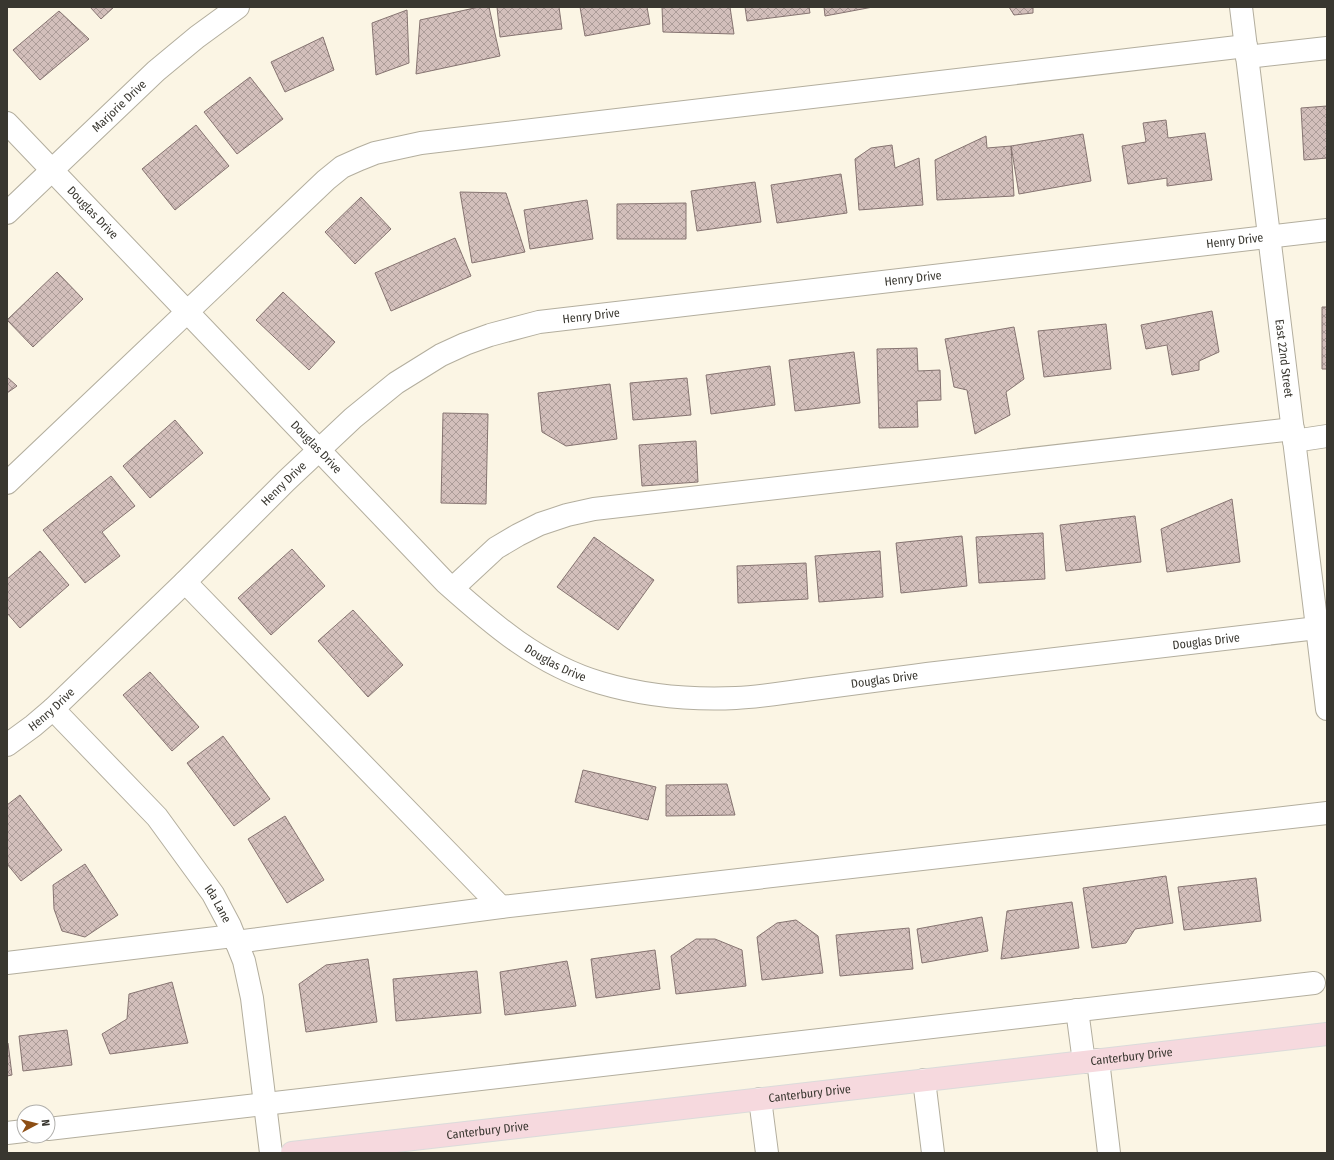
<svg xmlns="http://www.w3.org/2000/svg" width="1334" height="1160" font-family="'Fira Sans Condensed',sans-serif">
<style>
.building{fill:url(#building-cross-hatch);stroke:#867471}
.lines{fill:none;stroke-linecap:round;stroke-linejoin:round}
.minor-casing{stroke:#b3ae9e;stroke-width:24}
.major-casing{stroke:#dbdbda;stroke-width:24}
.minor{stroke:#fff;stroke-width:22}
.major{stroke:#f6d9de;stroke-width:22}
.labels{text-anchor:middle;stroke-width:3;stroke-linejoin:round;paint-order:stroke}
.street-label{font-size:12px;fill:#393730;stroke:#fff}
</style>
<defs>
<pattern id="building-cross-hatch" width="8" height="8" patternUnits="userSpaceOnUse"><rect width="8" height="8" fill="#d3bfbb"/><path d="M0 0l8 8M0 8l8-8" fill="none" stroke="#ac9c98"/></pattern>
</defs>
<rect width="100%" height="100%" fill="#fbf5e4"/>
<path class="building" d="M90,7H114L101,19Z
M479,7H489L500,56L416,74L420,20Z
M497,7H559L562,29L500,37Z
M580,7H647L650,24L585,36Z
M662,7H730L734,34L663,32Z
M745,7H809L810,13L747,21Z
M824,7H873L825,16Z
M1009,7H1033V13L1014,15Z
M407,10L409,63L376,75L372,23Z
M59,11L89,39L40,80L13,50Z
M323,37L334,70L285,92L271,62Z
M250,77L283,119L237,154L204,112Z
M1327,106V158L1304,160L1301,108Z
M1166,120L1168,138L1205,133L1212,180L1167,186V178L1128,184L1122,146L1146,142L1143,123Z
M196,125L229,166L175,210L142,169Z
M1083,134L1091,181L1019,194L1011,146Z
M986,136L987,148L1011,146L1014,196L937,200L935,160Z
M892,145L895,168L919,158L923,205L859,210L855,159L871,148Z
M841,174L847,213L777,223L771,185Z
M755,182L761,222L697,231L691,191Z
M460,192L506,193L525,252L472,263Z
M361,197L391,229L355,264L325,232Z
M587,200L593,239L530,249L524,210Z
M686,203V239H617V204Z
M455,238L471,276L391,311L375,273Z
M57,272L83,299L33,347L7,320Z
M283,292L335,342L309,370L256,320Z
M1322,307H1327V369H1322Z
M1212,311L1219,352L1199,361V370L1172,375L1167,345L1146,349L1141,325Z
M1106,324L1111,369L1044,377L1038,331Z
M1014,327L1024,379L1006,392L1010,415L975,434L967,390L954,387L945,339Z
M917,348L918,371L940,370L941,400L917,401L918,427L879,428L877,349Z
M854,352L860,403L795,411L789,360Z
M770,366L775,405L711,414L706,375Z
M7,377L17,386L7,393Z
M687,378L691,415L633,420L630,383Z
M610,384L617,439L566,446L542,432L538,393Z
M443,413L488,414L486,504L441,503Z
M175,420L203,453L150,498L123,466Z
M696,441L698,482L642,486L639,445Z
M111,476L135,506L102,532L120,556L85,583L43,530Z
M1232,499L1240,562L1167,572L1161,529Z
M1135,516L1141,562L1066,571L1060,525Z
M1043,533L1045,579L979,583L976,537Z
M962,536L967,586L901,593L896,543Z
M594,537L654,580L618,630L557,587Z
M292,549L325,586L271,635L238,598Z
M40,551L69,585L20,628L7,613V579Z
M880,551L883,597L819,602L815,556Z
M806,563L808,599L738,603L737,566Z
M353,610L403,665L368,697L318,641Z
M150,672L199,727L172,751L123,695Z
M223,736L270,799L234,826L187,763Z
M583,770L656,787L648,820L575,802Z
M727,784L735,815L666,816V785Z
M20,795L62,850L21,881L7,864V805Z
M285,816L324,880L287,903L248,839Z
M85,864L118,915L85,937L62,931L54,909L53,885Z
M1166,876L1173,923L1135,929L1126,943L1092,948L1083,888Z
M1256,878L1261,921L1184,930L1178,887Z
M1072,902L1079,948L1001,959L1007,911Z
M982,917L988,951L922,963L917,929Z
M796,920L818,936L823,973L762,980L757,937L777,923Z
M909,928L913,969L840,976L836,935Z
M696,939H715L742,950L746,986L676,994L671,956Z
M655,950L660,989L596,998L591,959Z
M368,959L377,1022L306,1032L299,984L326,965Z
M567,961L576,1006L505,1015L500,972Z
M477,971L481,1013L396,1021L393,979Z
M172,982L188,1043L110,1054L102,1034L127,1019L129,994Z
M67,1030L72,1065L23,1071L19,1036Z
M7,1043H8L12,1075L7,1076Z"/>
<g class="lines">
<defs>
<g id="minor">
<path id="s1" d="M1241,7L1327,709"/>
<path d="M1247,57L1327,48"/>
<path id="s2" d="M7,123L445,582C492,624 539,665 601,683C645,696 691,700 736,698C759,697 782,693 805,690C845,685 886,679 927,674C1057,659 1187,644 1317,628"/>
<path id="s3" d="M7,213L156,71L197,37L238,7"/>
<path d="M1294,441L1327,436"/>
<path d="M7,483L326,180L342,167L360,159L375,153L421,143L1246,46"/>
<path d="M185,582L501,907"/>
<path d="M453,588L496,548L518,535L540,524L567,515L594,509L1293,429"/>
<path id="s4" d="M53,709L157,817L213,894L230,926L244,961L252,998L271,1153"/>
<path id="s5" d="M7,745L33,726L53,709L185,582L286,481L353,418L396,383L441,355L465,344L490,335L539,322L1327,230"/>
<path d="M236,942L501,907L1327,813"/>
<path d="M7,963L233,936"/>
<path d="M1077,1010L1084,1062"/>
<path d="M1098,1060L1109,1153"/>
<path d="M924,1080L933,1153"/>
<path d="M760,1099L767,1153"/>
<path d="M48,1129L1314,983"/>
<path d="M7,1133L24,1131"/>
</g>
<g id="major">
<path id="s6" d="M292,1153L1327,1034"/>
</g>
</defs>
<use href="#minor" class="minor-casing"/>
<use href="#major" class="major-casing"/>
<use href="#minor" class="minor"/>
<use href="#major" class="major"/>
</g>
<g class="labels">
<g class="street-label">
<text dy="4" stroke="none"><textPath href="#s3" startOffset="155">Marjorie Drive</textPath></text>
<text dy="4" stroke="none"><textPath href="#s2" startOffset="124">Douglas Drive</textPath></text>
<text dy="4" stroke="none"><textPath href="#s5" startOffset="1389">Henry Drive</textPath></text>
<text dy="4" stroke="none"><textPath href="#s5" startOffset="1065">Henry Drive</textPath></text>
<text dy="4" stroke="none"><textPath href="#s5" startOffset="741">Henry Drive</textPath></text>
<text dy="4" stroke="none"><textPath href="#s1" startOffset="354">East 22nd Street</textPath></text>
<text dy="4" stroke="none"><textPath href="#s2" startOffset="448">Douglas Drive</textPath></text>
<text dy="4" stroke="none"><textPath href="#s5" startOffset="381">Henry Drive</textPath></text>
<text dy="4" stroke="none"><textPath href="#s2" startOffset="1432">Douglas Drive</textPath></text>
<text dy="4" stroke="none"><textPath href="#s2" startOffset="772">Douglas Drive</textPath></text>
<text dy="4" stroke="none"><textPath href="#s2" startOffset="1108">Douglas Drive</textPath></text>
<text dy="4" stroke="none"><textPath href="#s5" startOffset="57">Henry Drive</textPath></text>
<text dy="4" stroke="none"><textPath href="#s4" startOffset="256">Ida Lane</textPath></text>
<text dy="4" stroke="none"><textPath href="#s6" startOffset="845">Canterbury Drive</textPath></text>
<text dy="4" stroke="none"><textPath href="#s6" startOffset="521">Canterbury Drive</textPath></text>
<text dy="4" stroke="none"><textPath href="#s6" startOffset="197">Canterbury Drive</textPath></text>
</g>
</g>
<rect width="1334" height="1160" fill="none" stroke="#393730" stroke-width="16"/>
<g transform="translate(36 1124) rotate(83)"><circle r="19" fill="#ffffff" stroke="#b0afac"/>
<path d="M0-3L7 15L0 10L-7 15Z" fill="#8d4e14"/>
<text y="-6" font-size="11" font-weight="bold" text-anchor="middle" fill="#393730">N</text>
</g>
</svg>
